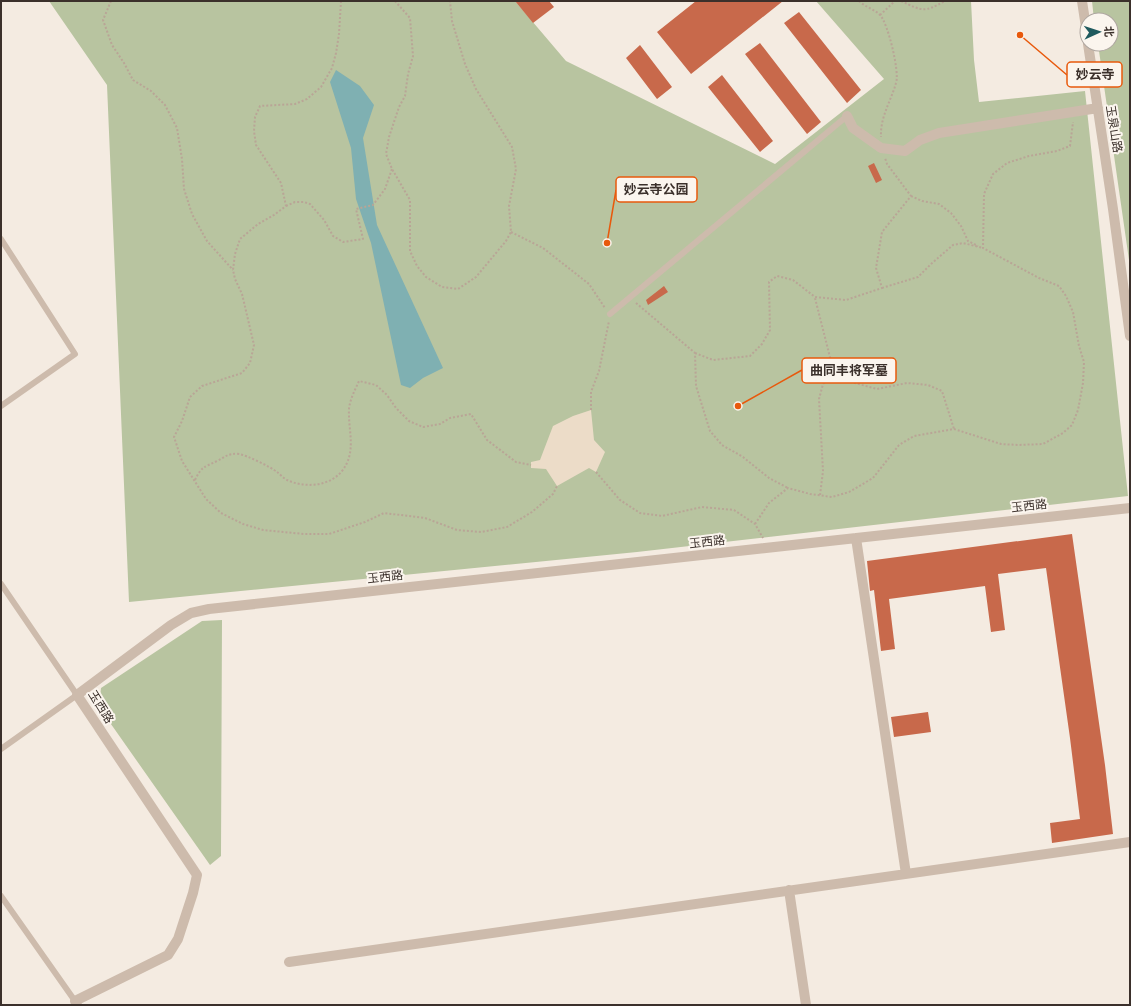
<svg xmlns="http://www.w3.org/2000/svg" width="1131" height="1006" font-family="Manrope,'Noto Sans SC',sans-serif">
<style>
.green{fill:#b8c4a0}
.plaza{fill:#ecdcc8}
.water{fill:#7fb0b2}
.building{fill:#c8694b}
.lines{fill:none;stroke-linecap:round;stroke-linejoin:round}
.path{stroke:#b9a596;stroke-width:2;stroke-dasharray:2 2;stroke-linecap:butt}
.lane{stroke:#cdbbac;stroke-width:6}
.street{stroke:#cdbbac;stroke-width:10}
.labels{text-anchor:middle;stroke-width:4;stroke-linejoin:round;paint-order:stroke}
.street-label{font-size:12px;fill:#3b302b;stroke:#fbf5ee}
.leader{fill:none;stroke:#e8590c;stroke-width:1.5}
.callout-dot{fill:#e8590c;stroke:#fbf5ee;stroke-width:1.5}
.callout{fill:#fbf5ee;stroke:#e8590c;stroke-width:1.5}
.callout-label{font-size:13px;text-anchor:middle;font-weight:bold;fill:#3b302b}
</style>
<rect width="100%" height="100%" fill="#f4ebe1"/>
<path class="green" d="M49,1H515L566,61L775,164L884,79L816,1H971L974,60L979,102L1085,91L1128,496L637,552L129,602L107,85Z
M1092,1H1130V267L1098,44H1111V20H1094Z
M222,620L221,856L210,865L99,707L101,688L202,621Z"/>
<path class="plaza" d="M591,410L594,440L605,452L596,472L589,468L557,486L546,469L531,468V462L540,460L553,426L573,416Z"/>
<path class="water" d="M336,70L360,86L374,105L363,138L377,225L443,368L423,378L410,388L401,385L371,243L356,199L351,148L330,82Z"/>
<path class="building" d="M515,1H549L554,7L533,23Z
M696,1H783L691,74L657,32Z
M799,12L861,90L847,103L784,23Z
M760,43L821,122L807,134L745,54Z
M640,45L672,87L657,99L626,58Z
M722,75L773,141L760,152L708,87Z
M874,163L882,180L876,183L868,166Z
M664,286L668,292L648,305L646,300Z
M1072,534L1105,765L1113,834L1052,843L1050,823L1080,819L1070,738L1046,568L998,574L1005,630L991,632L985,586L889,599L895,649L881,651L874,590L870,591L867,561Z
M928,712L931,732L894,737L891,717Z"/>
<g class="lines">
<path class="path" d="M111,1L103,20L112,45L124,63L133,80L151,91L165,105L177,128L182,159L184,189L192,214L207,241L233,270
M341,1L339,34L336,53L332,68L321,87L307,99L295,104L260,106L255,117L254,131L256,145L281,183L286,206L274,215L258,224L240,239L235,254L233,270L235,279L242,294L254,345L250,363L242,373L202,386L190,397L182,421L174,437L182,461L206,499L221,513L243,524L263,530L304,534H329L365,522L384,513L425,518L457,530L481,532L507,527L532,512L553,494L557,486
M395,1L410,18L413,56L408,74L405,96L399,107L389,137L386,154L392,169L410,200V251L417,266L426,277L442,287L458,289L476,277L506,241L511,232L509,206L516,169L512,147L476,89L465,64L452,21L450,1
M859,1C865,7 874,9 880,15C888,23 900,73 896,83C891,101 880,117 881,137
M901,1C923,11 923,13 945,1
M880,15L895,1
M911,196L922,201L939,204L951,213L961,226L968,241L978,246
M286,206L295,202H304L310,204L324,220L333,236L343,242L363,239L356,209L373,205L385,189L392,169
M511,232L543,248L589,284L605,308
M882,288L918,277L931,264L953,245L963,243L983,248
M815,298L834,373L844,380L877,389L907,383L928,385L942,391L954,429
M636,303L695,353L696,386L710,431L722,445L743,457L769,478L788,488
M695,353L713,360L750,356L762,344L770,330L769,282L777,276L793,280L815,297L846,300L882,288L876,268L882,232L911,196L887,164L885,158
M591,410V392L599,371L609,321
M596,472L620,500L640,513L662,516L702,507L734,510L755,524L763,538
M195,480C202,466 203,468 217,461C225,457 228,453 239,454C246,455 271,467 277,472C280,474 283,478 287,480C304,488 329,487 342,471C357,452 348,431 349,409C350,399 355,390 359,381L376,385L387,395L396,408L409,421L423,427L440,424L450,418L471,414L487,440L516,462L531,465
M820,495L823,471L819,399L823,384L834,373
M755,524L769,503L788,488L810,494L832,497L849,492L873,478L899,445L914,436L954,429L1001,444L1018,445L1043,444L1063,433L1072,425L1078,410L1083,383L1084,362L1079,346L1073,312L1066,296L1059,286L1039,278L983,248L984,194L993,174L1007,163L1029,156L1057,151L1070,146L1073,122"/>
<path class="lane" d="M1,239L75,354L1,406
M610,314L847,116
M1,584L77,695L1,749
M1,896L75,1001"/>
<path class="street" d="M1082,1L1087,34
M1088,44L1113,209L1130,336
M847,116L853,128L881,148L905,151L920,140L939,133L1098,108
M856,538L906,874
M789,890L806,1005
M289,962L1130,842
M77,1005L75,1001L168,955L178,939L193,893L197,875L77,695L171,625L191,613L209,609L1130,508"/>
</g>
<g class="labels">
<g class="street-label">
<text transform="translate(1114 129) rotate(81)" y="4">玉泉山路</text>
<text transform="translate(1029 506) rotate(-6)" y="4">玉西路</text>
<text transform="translate(707 542) rotate(-6)" y="4">玉西路</text>
<text transform="translate(385 577) rotate(-6)" y="4">玉西路</text>
<text transform="translate(101 707) rotate(58)" y="4">玉西路</text>
</g>
</g>
<path class="leader" d="M1020 35L1067 75M607 243L616 190M738 406L802 370"/>
<g class="callout-dot">
<circle cx="1020" cy="35" r="4"/>
<circle cx="607" cy="243" r="4"/>
<circle cx="738" cy="406" r="4"/>
</g>
<g class="callout">
<rect x="1067" y="62" width="55" height="25" rx="4"/>
<rect x="616" y="177" width="81" height="25" rx="4"/>
<rect x="802" y="358" width="94" height="25" rx="4"/>
</g>
<g class="callout-label">
<text x="1095" y="79">妙云寺</text>
<text x="656" y="194">妙云寺公园</text>
<text x="849" y="375">曲同丰将军墓</text>
</g>
<rect width="1131" height="1006" fill="none" stroke="#3b302b" stroke-width="4"/>
<g transform="translate(1099 32) rotate(87)"><circle r="19" fill="#fbf5ee" stroke="#aea6a0"/>
<path d="M0-3L7 15L0 10L-7 15Z" fill="#1f5a5e"/>
<text y="-6" font-size="11" font-weight="bold" text-anchor="middle" fill="#3b302b">北</text>
</g>
</svg>
